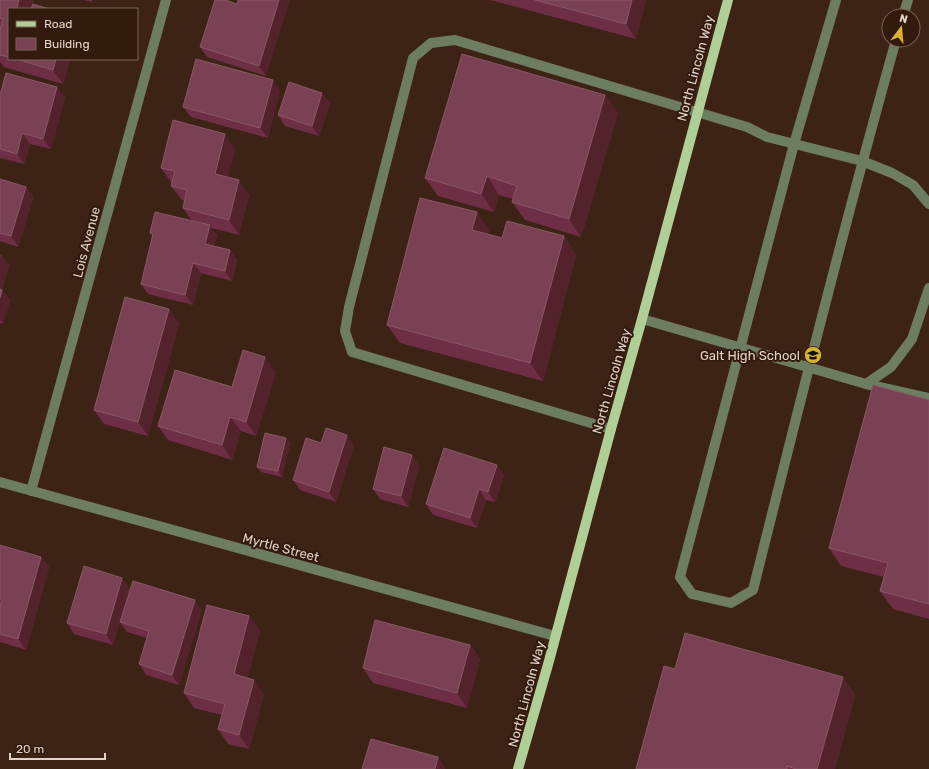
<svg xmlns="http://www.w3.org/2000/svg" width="929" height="769" font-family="Rubik,sans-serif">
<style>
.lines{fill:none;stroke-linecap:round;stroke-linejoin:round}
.minor{stroke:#6d7d61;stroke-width:10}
.major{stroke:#afcf96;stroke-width:10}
.wall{fill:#6d2e46}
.shaded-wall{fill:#54222d}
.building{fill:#7a4054;stroke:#8a5766}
.labels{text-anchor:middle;stroke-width:4;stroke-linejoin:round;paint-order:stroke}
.street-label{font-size:13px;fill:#e3d2c9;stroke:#321a0c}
.poi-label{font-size:13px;fill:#e3d2c9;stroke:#321a0c;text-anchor:end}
</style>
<rect width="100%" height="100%" fill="#3d2316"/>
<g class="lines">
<path class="minor" d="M836,0L794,144L680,577L692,594L731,603L753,590C799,406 845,222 896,40
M903,16L908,0
M642,319L866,384L891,367L912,339L929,288
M866,384L929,398
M611,429L352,352L345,331L349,307L413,58L431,43L455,40L747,127L767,137L862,161L892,173L913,185L929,204
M0,482L555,636
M31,491L166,0"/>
<path class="major" d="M518,769L549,661L611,429L642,319L728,0"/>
</g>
<path class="wall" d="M0,0L9,9V59H70L63,84L4,67L0,62Z
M84,0H92V2Z
M215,0L266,76L207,57L200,47Z
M490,0H646L636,39Z
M280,90L268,138L191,117L183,107Z
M322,93L330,103L319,136L285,126L278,115Z
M0,95L65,97L51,149L30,144L24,164L0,158Z
M605,95L618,113L581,237L525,220L512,202L513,199L499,195L494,212L438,196L425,178Z
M235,149L228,177L249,195L239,235L211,228L217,236L214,246L230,250L237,260L232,281L201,273L193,305L148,294L141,284L153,237L150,233L192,221L183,208L184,201L182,200L171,186L172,183L171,182L161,168Z
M0,179L26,187L33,198L18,247L0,241Z
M489,230L488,234L502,238L564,236L576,255L543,381L400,343L387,325Z
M0,255H1L9,265L2,290L10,300L3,324L0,323Z
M169,309L179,324L148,436L104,424L94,410Z
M276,372L256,436L241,431L232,460L168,440L158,426L232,387Z
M929,400V619L893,609L880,591L884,577L841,566L829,548Z
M286,438L290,443L282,477L261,472L257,467Z
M321,443L354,445L336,502L300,490L293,480Z
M419,465L408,507L380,499L373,489Z
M497,465L504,475L495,502L486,500L477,528L433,515L426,504Z
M0,545L41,557L49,567L26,650L0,642Z
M130,588L113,645L74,634L67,623Z
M202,610L179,685L146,675L139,664L147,638L127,632L120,622Z
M249,616L260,631L247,678L264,694L249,749L228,744L218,729L222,715L194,708L184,693Z
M470,645L480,659L467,708L373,683L363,668Z
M675,669L843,677L855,695L835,769H636Z"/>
<path class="shaded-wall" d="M19,0H34L31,9H17Z
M279,0H290L266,76L259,66Z
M632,0H646L636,39L626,24Z
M56,59H70L63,84L53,70Z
M273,80L280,90L268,138L260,128Z
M57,87L65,97L51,149L43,139Z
M322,93L330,103L319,136L312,126Z
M605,95L618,113L581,237L569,219Z
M22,133L30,144L24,164L17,154Z
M225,134L235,149L225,189L215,174Z
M487,176L499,195L494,212L481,194Z
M239,180L249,195L239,235L229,220Z
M26,187L33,198L18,247L11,236Z
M477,212L489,230L485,248L472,230Z
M210,225L217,236L212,254L205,244Z
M564,236L576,255L543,381L530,363Z
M230,250L237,260L232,281L225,271Z
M1,255L9,265L0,297V260Z
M193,263L201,273L193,305L185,295Z
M2,290L10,300L3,324L0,319V298Z
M169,309L179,324L148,436L138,422Z
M265,357L276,372L256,436L246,422Z
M230,417L241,431L232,460L222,445Z
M347,435L354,445L336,502L329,492Z
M286,438L290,443L282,477L278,471Z
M412,455L419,465L408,507L401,496Z
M497,465L504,475L495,502L488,492Z
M479,489L486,500L477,528L470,518Z
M41,557L49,567L26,650L18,639Z
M122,578L130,588L113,645L106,634Z
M195,600L202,610L179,685L172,675Z
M249,616L260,631L245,689L234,674Z
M470,645L480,659L467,708L457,693Z
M843,677L855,695L835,769H817Z
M254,680L264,694L249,749L239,735Z
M438,757L445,767V769H435Z"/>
<path class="building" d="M0,0H19L17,9H9V57L0,55V30L3,19L0,18Z
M215,0H225L237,4L238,0H279L259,66L200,47Z
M535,0H632L626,24Z
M33,4L49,9H31Z
M462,54L605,95L569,219L512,202L517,186L487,176L481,194L425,178Z
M16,59H56L53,70Z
M196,59L273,80L260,128L183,107Z
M6,73L57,87L43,139L22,133L17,154L0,149V95Z
M289,82L322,93L312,126L278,115Z
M173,120L225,134L215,174L239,180L229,220L183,208L187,190L171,186L175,171L161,168Z
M0,179L26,187L11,236L0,233Z
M420,198L477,212L472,230L502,238L507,221L564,236L530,363L387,325Z
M155,212L210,225L205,244L230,250L225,271L193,263L185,295L141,284L153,234L150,233Z
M0,289L2,290L0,298Z
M125,297L169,309L138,422L94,410Z
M243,350L265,357L246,422L230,417L222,445L158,426L175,370L232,387Z
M873,385L929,400V604L880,591L888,563L829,548Z
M326,428L347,435L329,492L293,480L306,438L321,443Z
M265,433L286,438L278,471L257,467Z
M384,447L412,455L401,496L373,489Z
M444,448L497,465L488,492L479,489L470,518L426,504Z
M0,545L41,557L18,639L0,634V607L2,600L0,599Z
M84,566L122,578L106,634L67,623Z
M133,581L195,600L172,675L139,664L149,631L120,622Z
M207,605L249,616L234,674L254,680L239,735L218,729L225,704L184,693Z
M375,620L470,645L457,693L363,668Z
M685,633L843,677L817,769H796L787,766V769H636L664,666L675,669Z
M371,739L438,757L435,769H362Z"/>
<defs>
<symbol id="school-disc" viewBox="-11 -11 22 22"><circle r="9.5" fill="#d7b434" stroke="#321a0c"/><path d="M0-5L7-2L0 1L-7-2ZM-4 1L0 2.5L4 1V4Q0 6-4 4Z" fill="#111"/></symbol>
</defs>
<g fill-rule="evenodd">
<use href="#school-disc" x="803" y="345" width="20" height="20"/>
</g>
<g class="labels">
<g class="street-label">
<text transform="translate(695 68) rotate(-75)" y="5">North Lincoln Way</text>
<text transform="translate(86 242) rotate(-75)" y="5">Lois Avenue</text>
<text transform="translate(611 381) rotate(-74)" y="5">North Lincoln Way</text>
<text transform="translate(281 547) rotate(15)" y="5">Myrtle Street</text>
<text transform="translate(526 694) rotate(-75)" y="5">North Lincoln Way</text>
</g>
<g class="poi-label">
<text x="800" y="360">Galt High School</text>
</g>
</g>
<rect x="8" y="8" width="130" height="52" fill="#321a0c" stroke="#796458"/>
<rect x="16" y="21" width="20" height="6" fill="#afcf96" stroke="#796458"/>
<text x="44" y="28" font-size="12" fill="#e3d2c9">Road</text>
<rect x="16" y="38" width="20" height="12" fill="#7a4054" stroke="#796458"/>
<text x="44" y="48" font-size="12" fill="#e3d2c9">Building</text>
<g transform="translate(901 28) rotate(16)"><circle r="19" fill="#321a0c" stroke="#796458"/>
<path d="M0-3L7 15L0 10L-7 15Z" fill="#d7b434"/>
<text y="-6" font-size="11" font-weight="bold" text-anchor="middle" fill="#e3d2c9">N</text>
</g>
<path d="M10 753v6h95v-6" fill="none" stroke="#e3d2c9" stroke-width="2"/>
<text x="16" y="753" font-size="12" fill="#e3d2c9" stroke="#321a0c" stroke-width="3" paint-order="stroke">20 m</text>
</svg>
